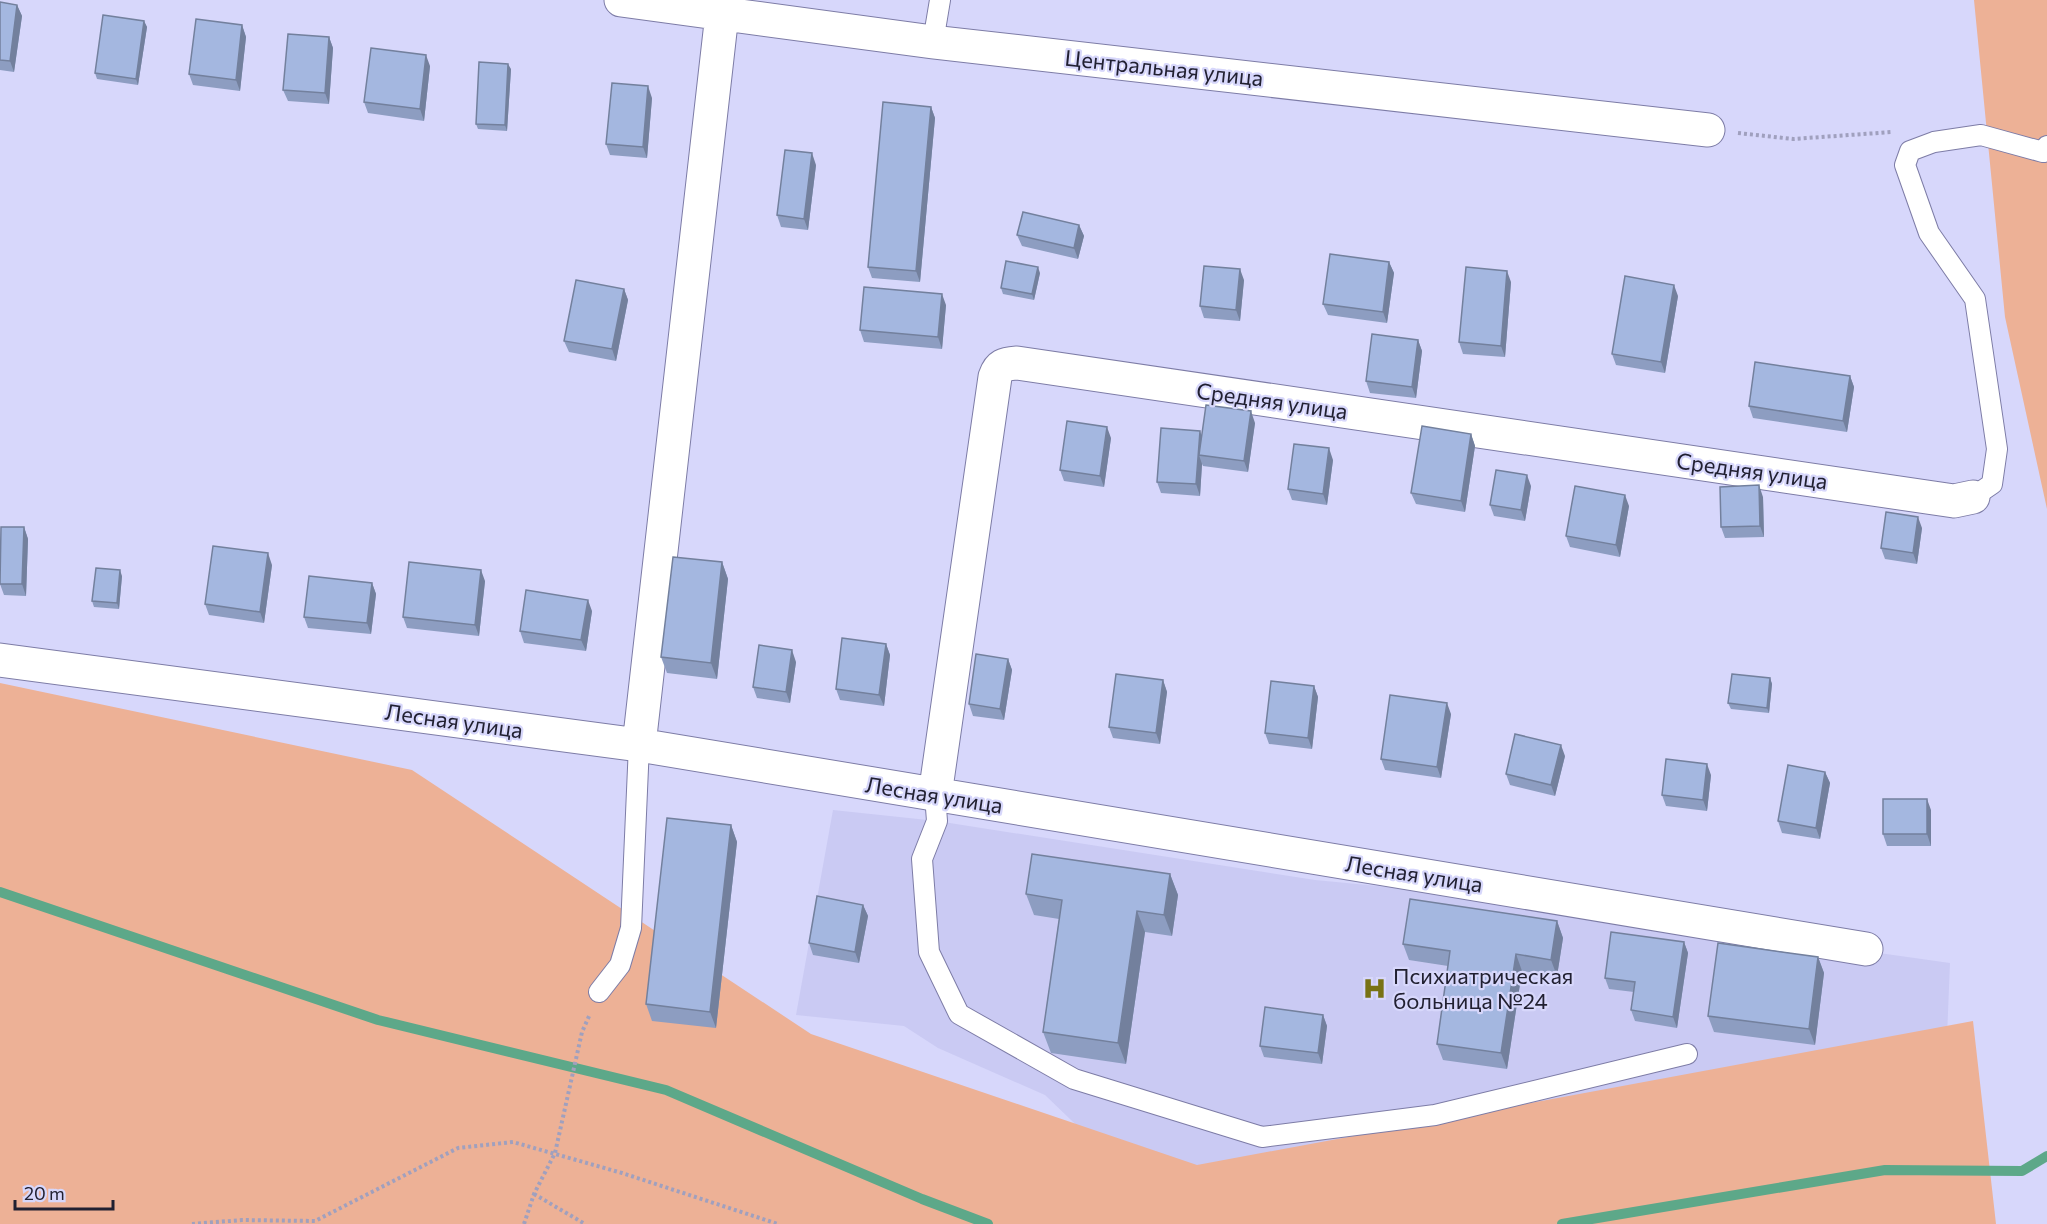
<svg xmlns="http://www.w3.org/2000/svg" width="2047" height="1224" font-family="Commissioner,sans-serif">
<style>
.built{fill:#cacaf3}
.green{fill:#edb196}
.lines{fill:none;stroke-linecap:round;stroke-linejoin:round}
.stream{stroke:#5da889;stroke-width:10}
.service-casing{stroke:#7d7ca6;stroke-width:22}
.minor-casing{stroke:#7d7ca6;stroke-width:35}
.path{stroke:#a0a0be;stroke-width:4;stroke-dasharray:3 3;stroke-linecap:butt}
.service{stroke:#fff;stroke-width:20}
.minor{stroke:#fff;stroke-width:33}
.wall{fill:#8d9dc1}
.shaded-wall{fill:#73809d}
.building{fill:#a4b7e0;stroke:#73809d;stroke-width:1.5}
.labels{text-anchor:middle;stroke-width:4.5;stroke-linejoin:round;paint-order:stroke}
.street-label{font-size:22px;fill:#212031;stroke:#d7d7fb}
.poi-label{font-size:22px;fill:#212031;stroke:#d7d7fb;text-anchor:start}
</style>
<rect width="100%" height="100%" fill="#d7d7fb"/>
<path class="built" d="M833,810L937,821L1315,880L1378,886L1616,916L1950,963L1947,1037L1427,1160L1122,1169L1045,1095L938,1048L904,1026L796,1015Z"/>
<path class="green" d="M1974,0H2047V509L2005,317Z
M0,683L412,770L811,1034L1197,1165L1973,1021L1996,1224H0Z"/>
<g class="lines">
<path class="stream" d="M0,892L378,1020L666,1090L922,1199L988,1224
M1562,1224L1885,1170L2022,1171L2047,1156"/>
<defs>
<path id="service" d="M933,42L940,0
M1973,497L1992,484L1997,449L1975,299L1929,233L1905,165L1910,151L1934,142L1981,135L2043,152L2047,146
M935,795L937,821L922,859L929,952L959,1014L1074,1079L1262,1137L1435,1115L1687,1054
M599,992L620,965L631,928L639,745"/>
<path id="minor" d="M621,0L933,42L1708,130
M0,660L639,745L1866,949
M639,745L722,14
M935,795L995,377C999,365 1004,364 1017,363L1954,501L1973,497"/>
</defs>
<use href="#service" class="service-casing"/>
<use href="#minor" class="minor-casing"/>
<path class="path" d="M1738,133L1793,139L1892,132
M534,1194L585,1224
M192,1224L242,1220L315,1221L458,1148L513,1142L622,1173L778,1224
M524,1224L534,1194L555,1153L582,1032L590,1014"/>
<use href="#service" class="service"/>
<use href="#minor" class="minor"/>
</g>
<path class="wall" d="M0,2L17,5L22,16L14,72L0,70Z
M144,21L147,27L138,85L97,79L95,73Z
M242,25L246,37L240,91L193,85L189,74Z
M329,37L333,48L329,104L288,101L283,90Z
M430,66L424,121L368,113L364,102Z
M511,69L507,131L478,129L476,124Z
M652,98L647,158L610,155L606,144Z
M931,107L935,118L920,282L872,278L868,267Z
M816,165L808,230L781,227L777,215Z
M1079,225L1084,236L1078,259L1022,246L1017,235Z
M1389,262L1394,273L1387,323L1328,315L1323,304Z
M1040,273L1034,300L1003,294L1001,288Z
M1244,280L1240,321L1204,318L1200,306Z
M1511,282L1505,357L1463,354L1459,342Z
M624,289L628,300L616,361L569,352L564,341Z
M1678,296L1665,373L1616,365L1612,354Z
M946,305L942,349L864,342L860,330Z
M1418,340L1422,351L1416,398L1370,393L1366,381Z
M1850,376L1854,387L1847,432L1753,418L1749,406Z
M1255,423L1248,472L1203,466L1202,464L1200,496L1161,493L1157,482L1202,436Z
M1471,434L1475,446L1465,512L1416,504L1411,493Z
M1111,438L1104,487L1064,481L1060,470Z
M1333,460L1327,505L1292,500L1288,489Z
M1531,486L1525,521L1494,516L1490,505Z
M1763,497L1764,537L1725,538L1721,527Z
M1629,506L1620,557L1570,547L1566,536Z
M24,527L28,539L26,596L4,595L0,584Z
M1922,528L1917,564L1885,559L1881,548Z
M722,562L728,579L717,679L667,673L661,657Z
M272,565L264,623L209,615L205,604Z
M122,576L119,609L94,607L92,601Z
M485,581L479,636L407,628L403,617Z
M372,583L376,594L371,634L308,628L304,617Z
M592,611L586,651L524,643L520,631Z
M886,644L890,655L884,706L840,700L836,689Z
M1008,659L1012,670L1004,720L973,716L969,704Z
M796,662L790,703L757,698L753,687Z
M1770,678L1772,684L1769,713L1731,709L1728,703Z
M1163,680L1167,692L1160,744L1113,738L1109,727Z
M1314,686L1318,697L1312,749L1269,744L1265,733Z
M1451,714L1441,778L1385,770L1381,759Z
M1565,756L1555,796L1510,785L1506,774Z
M1825,772L1830,783L1820,839L1782,833L1778,821Z
M1711,775L1707,811L1666,806L1662,795Z
M1931,810V846H1887L1883,834Z
M731,825L737,842L716,1028L652,1021L646,1004Z
M1170,874L1178,895L1172,936L1145,932L1126,1064L1051,1053L1043,1032L1059,919L1034,915L1026,894Z
M863,905L868,916L859,963L813,955L809,943Z
M1557,921L1563,938L1557,976L1522,971L1507,1069L1443,1060L1437,1044L1448,966L1409,960L1403,944Z
M1684,942L1688,953L1677,1028L1635,1021L1631,1010L1634,992L1609,989L1605,978Z
M1818,957L1824,973L1815,1045L1714,1032L1708,1016Z
M1323,1015L1327,1026L1322,1064L1264,1057L1260,1046Z"/>
<path class="shaded-wall" d="M17,5L22,16L14,72L10,61Z
M144,21L147,27L138,85L136,79Z
M242,25L246,37L240,91L236,80Z
M329,37L333,48L329,104L325,93Z
M426,55L430,66L424,121L420,109Z
M508,64L511,69L507,131L505,125Z
M648,86L652,98L647,158L643,147Z
M931,107L935,118L920,282L916,271Z
M812,153L816,165L808,230L804,219Z
M1079,225L1084,236L1078,259L1074,248Z
M1389,262L1394,273L1387,323L1383,312Z
M1038,267L1040,273L1034,300L1032,294Z
M1240,269L1244,280L1240,321L1236,310Z
M1507,271L1511,282L1505,357L1501,346Z
M1674,285L1678,296L1665,373L1661,362Z
M624,289L628,300L616,361L612,349Z
M942,294L946,305L942,349L938,337Z
M1418,340L1422,351L1416,398L1412,387Z
M1850,376L1854,387L1847,432L1843,421Z
M1251,411L1255,423L1248,472L1244,461Z
M1107,427L1111,438L1104,487L1100,476Z
M1200,431L1204,442L1199,455L1202,464L1200,496L1196,484Z
M1471,434L1475,446L1465,512L1461,501Z
M1329,448L1333,460L1327,505L1323,494Z
M1527,475L1531,486L1525,521L1521,510Z
M1759,485L1763,497L1764,537L1760,526Z
M1625,495L1629,506L1620,557L1616,545Z
M1918,517L1922,528L1917,564L1913,553Z
M24,527L28,539L26,596L22,584Z
M268,553L272,565L264,623L260,612Z
M722,562L728,579L717,679L711,663Z
M120,570L122,576L119,609L117,603Z
M481,570L485,581L479,636L475,625Z
M372,583L376,594L371,634L367,623Z
M588,600L592,611L586,651L581,640Z
M886,644L890,655L884,706L879,695Z
M792,650L796,662L790,703L786,692Z
M1008,659L1012,670L1004,720L1000,709Z
M1770,678L1772,684L1769,713L1767,708Z
M1163,680L1167,692L1160,744L1156,733Z
M1314,686L1318,697L1312,749L1308,738Z
M1447,703L1451,714L1441,778L1437,767Z
M1561,745L1565,756L1555,796L1551,785Z
M1707,764L1711,775L1707,811L1703,800Z
M1825,772L1830,783L1820,839L1816,828Z
M1927,799L1931,810V846L1927,834Z
M731,825L737,842L716,1028L710,1012Z
M1170,874L1178,895L1172,936L1164,915Z
M863,905L868,916L859,963L855,952Z
M1137,911L1145,932L1126,1064L1118,1043Z
M1557,921L1563,938L1557,976L1551,960Z
M1684,942L1688,953L1677,1028L1673,1017Z
M1516,954L1522,971L1507,1069L1501,1053Z
M1818,957L1824,973L1815,1045L1809,1029Z
M1323,1015L1327,1026L1322,1064L1318,1053Z"/>
<path class="building" d="M0,2L17,5L10,61L0,60Z
M103,15L144,21L136,79L95,73Z
M196,19L242,25L236,80L189,74Z
M288,34L329,37L325,93L283,90Z
M371,48L426,55L420,109L364,102Z
M479,62L508,64L505,125L476,124Z
M612,83L648,86L643,147L606,144Z
M883,102L931,107L916,271L868,267Z
M785,150L812,153L804,219L777,215Z
M1023,212L1079,225L1074,248L1017,235Z
M1330,254L1389,262L1383,312L1323,304Z
M1006,261L1038,267L1032,294L1001,288Z
M1204,266L1240,269L1236,310L1200,306Z
M1466,267L1507,271L1501,346L1459,342Z
M1625,276L1674,285L1661,362L1612,354Z
M576,280L624,289L612,349L564,341Z
M864,287L942,294L938,337L860,330Z
M1372,334L1418,340L1412,387L1366,381Z
M1755,362L1850,376L1843,421L1749,406Z
M1206,405L1251,411L1244,461L1199,455Z
M1067,421L1107,427L1100,476L1060,470Z
M1422,426L1471,434L1461,501L1411,493Z
M1161,428L1200,431L1196,484L1157,482Z
M1294,444L1329,448L1323,494L1288,489Z
M1496,470L1527,475L1521,510L1490,505Z
M1759,485L1760,526L1721,527L1720,487Z
M1575,486L1625,495L1616,545L1566,536Z
M1886,512L1918,517L1913,553L1881,548Z
M1,527H24L22,584H0Z
M213,546L268,553L260,612L205,604Z
M673,557L722,562L711,663L661,657Z
M409,562L481,570L475,625L403,617Z
M96,568L120,570L117,603L92,601Z
M309,576L372,583L367,623L304,617Z
M526,590L588,600L581,640L520,631Z
M842,638L886,644L879,695L836,689Z
M759,645L792,650L786,692L753,687Z
M976,654L1008,659L1000,709L969,704Z
M1116,674L1163,680L1156,733L1109,727Z
M1732,674L1770,678L1767,708L1728,703Z
M1271,681L1314,686L1308,738L1265,733Z
M1390,695L1447,703L1437,767L1381,759Z
M1515,734L1561,745L1551,785L1506,774Z
M1666,759L1707,764L1703,800L1662,795Z
M1788,765L1825,772L1816,828L1778,821Z
M1883,799H1927V834H1883Z
M667,818L731,825L710,1012L646,1004Z
M1032,854L1170,874L1164,915L1137,911L1118,1043L1043,1032L1062,900L1026,894Z
M817,896L863,905L855,952L809,943Z
M1410,899L1557,921L1551,960L1516,954L1501,1053L1437,1044L1450,951L1403,944Z
M1611,932L1684,942L1673,1017L1631,1010L1635,982L1605,978Z
M1718,943L1818,957L1809,1029L1708,1016Z
M1265,1007L1323,1015L1318,1053L1260,1046Z"/>
<defs>
<symbol id="hospital-bare" viewBox="-9 -9 18 18"><path d="M-5-5h3v3.5h4V-5h3V5h-3V1.5h-4V5h-3Z" fill="#787214" stroke="#d7d7fb" stroke-width="2.5" paint-order="stroke"/></symbol>
</defs>
<g fill-rule="evenodd">
<use href="#hospital-bare" x="1358" y="972" width="33" height="33"/>
</g>
<g class="labels">
<g class="street-label">
<text transform="translate(1164 68) rotate(6)" y="8">Центральная улица</text>
<text transform="translate(1272 401) rotate(8)" y="8">Средняя улица</text>
<text transform="translate(1752 471) rotate(8)" y="8">Средняя улица</text>
<text transform="translate(454 721) rotate(8)" y="8">Лесная улица</text>
<text transform="translate(934 795) rotate(9)" y="8">Лесная улица</text>
<text transform="translate(1414 874) rotate(9)" y="8">Лесная улица</text>
</g>
<g class="poi-label">
<text x="1393" y="984">Психиатрическая<tspan x="1393" dy="25">больница №24</tspan></text>
</g>
</g>
<path d="M15 1200v9h98v-9" fill="none" stroke="#212031" stroke-width="3"/>
<text x="24" y="1200" font-size="18" fill="#212031" stroke="#d7d7fb" stroke-width="4.5" paint-order="stroke">20 m</text>
</svg>
